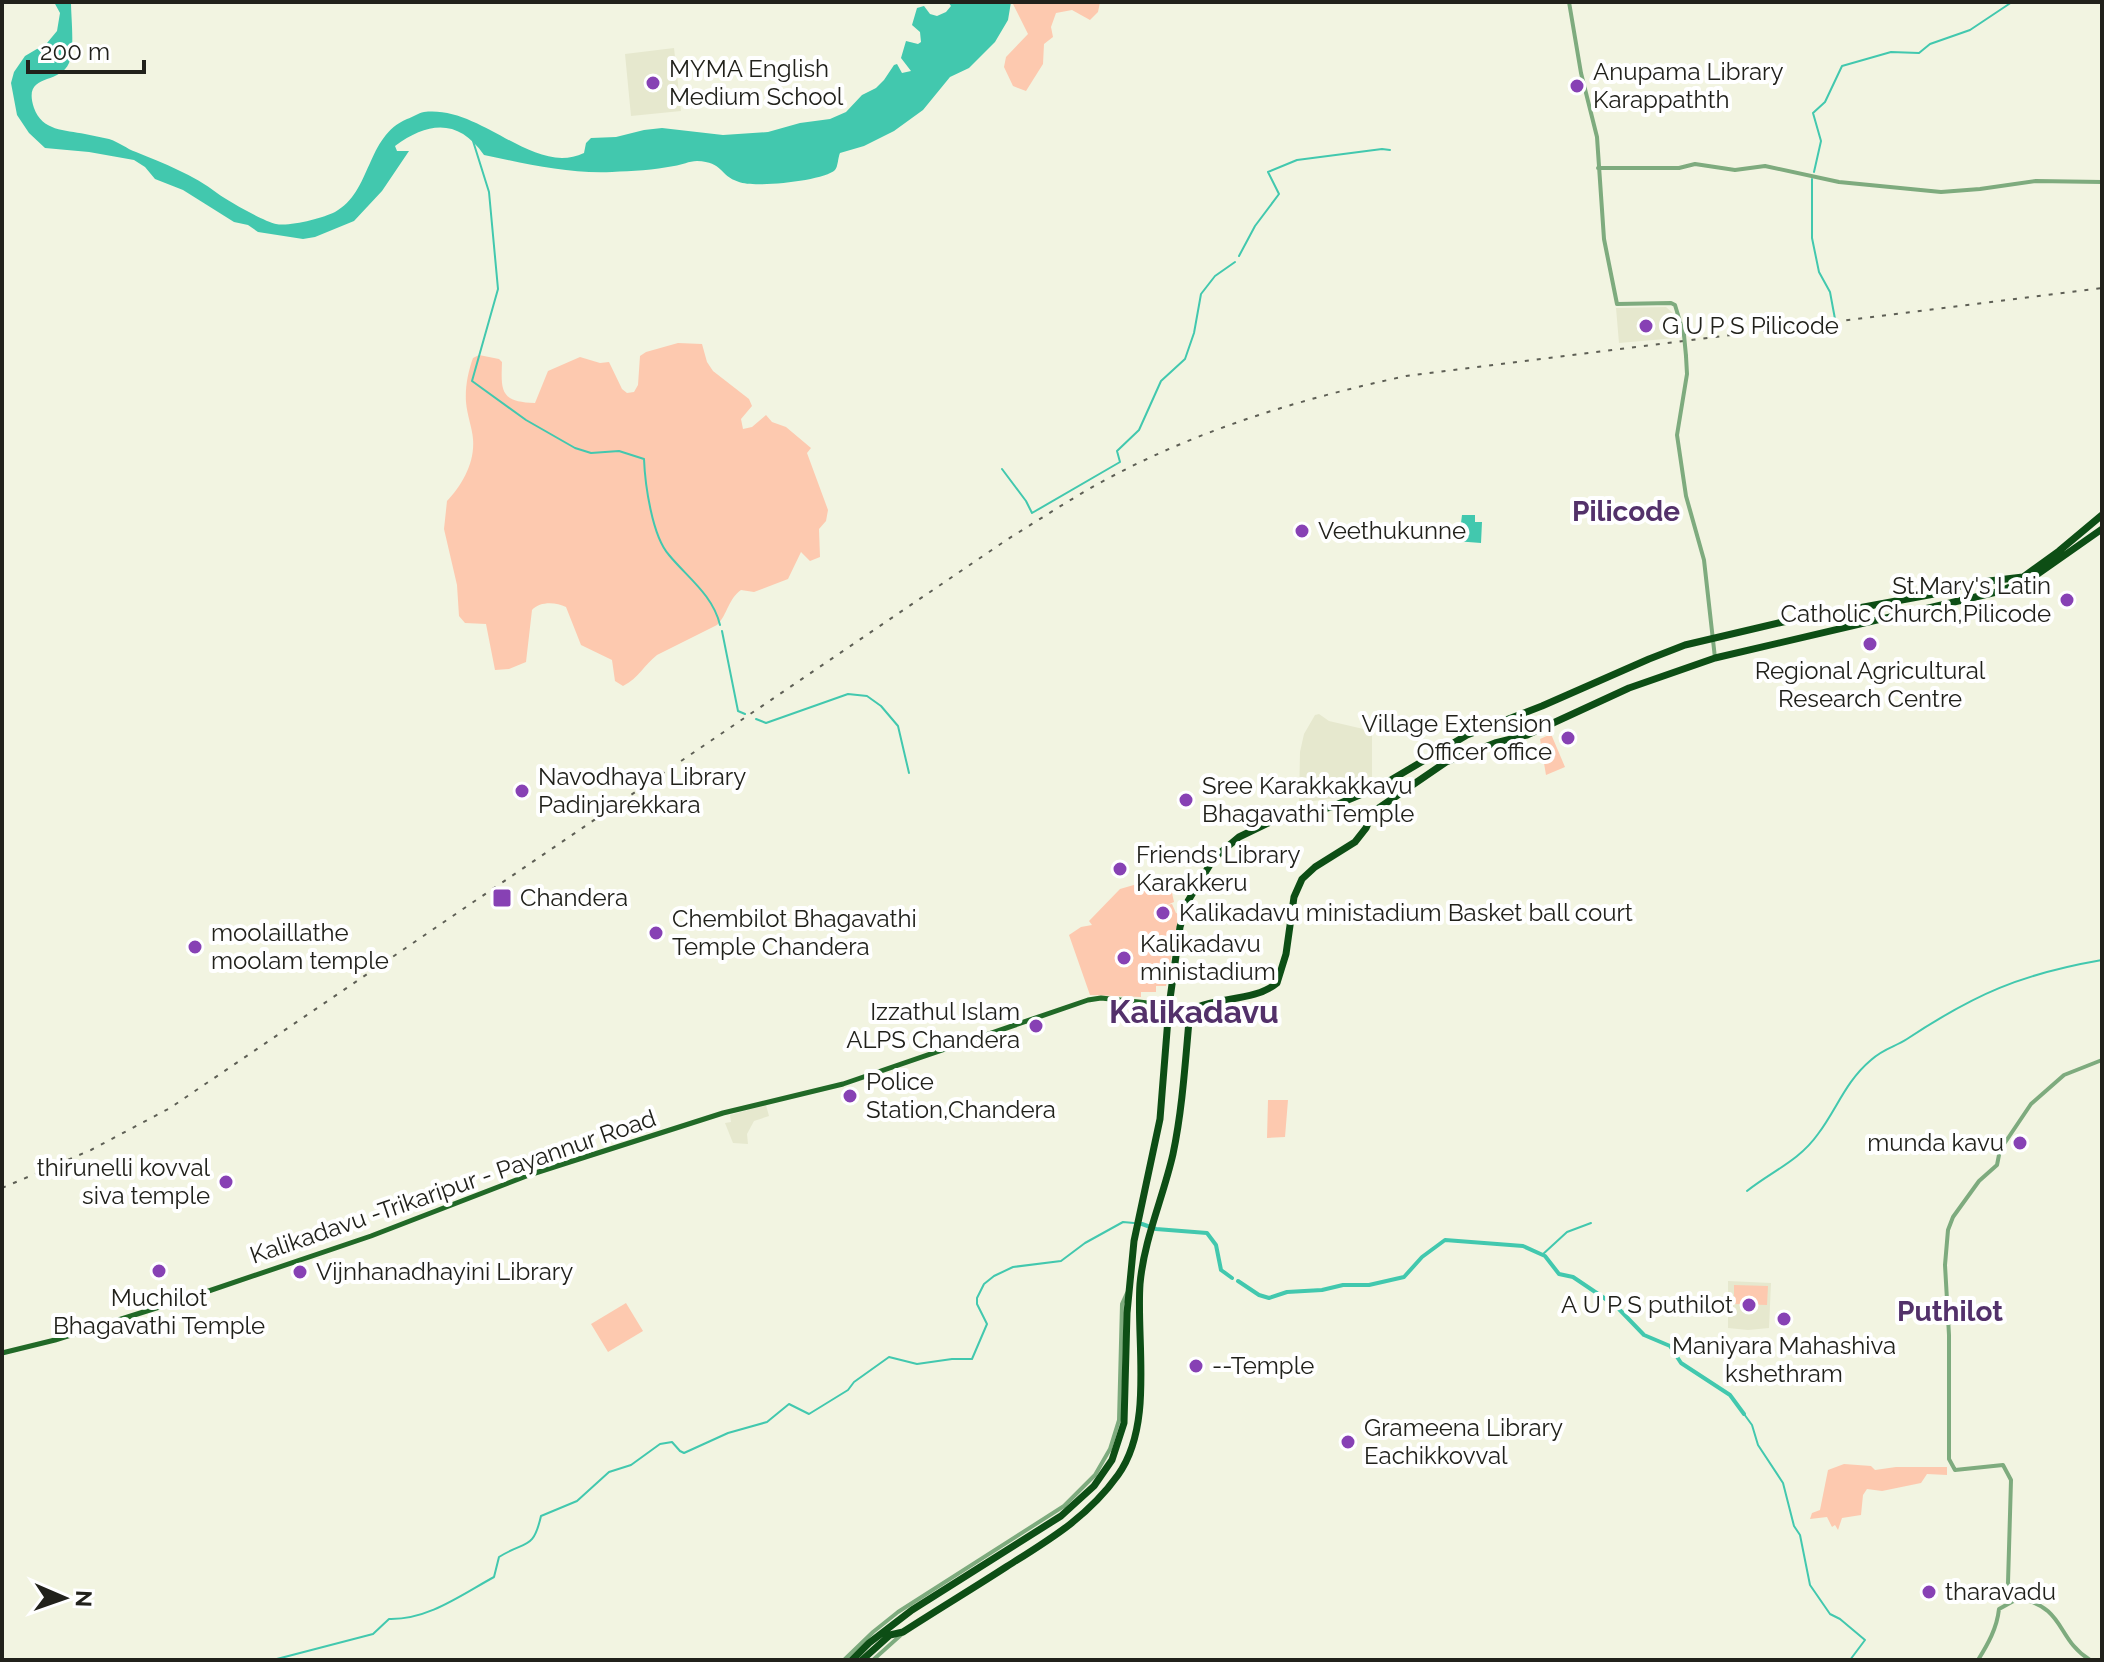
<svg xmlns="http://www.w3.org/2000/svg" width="2104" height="1662" font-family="Raleway,sans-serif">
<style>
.built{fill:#e6e8ce}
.green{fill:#fdc9af}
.water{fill:#42c8ae}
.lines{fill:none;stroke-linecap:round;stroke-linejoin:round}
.stream{stroke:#42c8ae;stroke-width:2}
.canal{stroke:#42c8ae;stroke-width:4}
.minor{stroke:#7eab7e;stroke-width:4}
.major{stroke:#216927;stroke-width:5}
.highway{stroke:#0d4e15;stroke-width:7}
.rail{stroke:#5e5f55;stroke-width:2;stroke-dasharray:4 8;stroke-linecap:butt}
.minor-bridge{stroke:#7eab7e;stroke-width:4}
.poi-dot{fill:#8741b4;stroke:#fff;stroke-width:3}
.labels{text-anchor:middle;stroke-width:8;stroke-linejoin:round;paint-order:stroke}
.poi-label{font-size:24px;fill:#21211b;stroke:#fff;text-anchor:start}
.street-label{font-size:24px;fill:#21211b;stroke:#fff}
.quarter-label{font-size:28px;font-weight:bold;fill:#53316a;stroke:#fff}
.district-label{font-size:32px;font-weight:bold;fill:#53316a;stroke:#fff}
</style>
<rect width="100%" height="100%" fill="#f2f4e1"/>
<path class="built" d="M674,48L681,111L631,116L625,54Z
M1666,307L1674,314L1676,338L1619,343L1616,308Z
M1319,714L1329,721L1372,731V793L1299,803L1300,752L1304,734L1315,715Z
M766,1105L769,1116L754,1121L747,1134L748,1144L733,1143L725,1123L731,1122L730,1115Z
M1728,1281L1771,1283L1769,1328L1748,1330L1728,1328Z"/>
<path class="green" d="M1012,2H1100L1098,12L1090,20L1072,10L1056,13L1051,27L1053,37L1044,44L1043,64L1026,91L1013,86L1004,67L1006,57L1028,34Z
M678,343L702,344L707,362L713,371L749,399L752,406L741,419L743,429L752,427L766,415L772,422L786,427L811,448L807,453L828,510L826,521L819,529L820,557L810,561L801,552L788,579L754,592L741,590C728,599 728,614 717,625L657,655C644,665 639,678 623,686L615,681L612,660L581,645L566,607C556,602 540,601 532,610L526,662L509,669L495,670L486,624L465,623L459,616L457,585L444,529L447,501C462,485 475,463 473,439C472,427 467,415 466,402C465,387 468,372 473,358L479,355L499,359L502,362C501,391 500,402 535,403L548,371L580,357L600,363L609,362L622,389L627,393L634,392L638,385L640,356L646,352Z
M1551,734L1565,767L1546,775L1540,739Z
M1168,875L1174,902L1167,905L1172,904L1176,913L1179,914L1166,986H1156V992H1141V997L1090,995L1069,935L1081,927L1092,925L1089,921L1120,889Z
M1268,1100H1288L1285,1137L1267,1138Z
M1734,1285L1768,1286L1767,1305L1734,1304Z
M626,1303L643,1331L608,1352L591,1324Z
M1844,1464L1871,1466L1875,1470L1896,1467H1947V1475L1927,1474L1921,1483L1882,1491L1867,1489L1863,1495L1861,1515L1842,1518L1838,1530L1835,1525L1832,1527L1827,1517L1810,1519L1812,1513L1820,1510L1828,1470Z"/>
<path class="water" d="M54,2H71C71,18 75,49 69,63C59,86 22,72 34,108C42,131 65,130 85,134C93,136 101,137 109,139C119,142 127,149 136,152C163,163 194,175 217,193C228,201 263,221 276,224C289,227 323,218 335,212C372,192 366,136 407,119C413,117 418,113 424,112C482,105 533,177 584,153L586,143L591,138L616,137L644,130L662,128L723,135L768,132L800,123L830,119L846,112L862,95L876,88L884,80L894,65L897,64L902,73L911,71L901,58L906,41L918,44L921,42L920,32L912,25L917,8L924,6L930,14L937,16L946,12L951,6L948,2H1011L1008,20L995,42L969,68L950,77L923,110L894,131L864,146L840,153C838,157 838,167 835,170C824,181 754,188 739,182C718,175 724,162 697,161C689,161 682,165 674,166C654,170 632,171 612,172C569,174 527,164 484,155C459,119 429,121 395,146L397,151H409L382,191L354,221L315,237L303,239L258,232L248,225L234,222L183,190L155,179L145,167L134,160L89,152L45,148L29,133L17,115L11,83L14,72L25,56L47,43L57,31L60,13Z
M1462,515H1475V522H1482L1481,543L1455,541V535H1451V527L1461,523Z"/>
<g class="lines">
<path class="stream" d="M473,141L489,192L498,289L472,381L526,420L575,448L591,453L619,451L644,459C645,484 652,536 669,555C687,577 713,595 720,625
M1814,172L1821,141L1813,113L1825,102L1842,66L1891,52L1919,53L1930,44L1970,30L2012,2
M1812,179V238L1819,272L1830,292L1835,319
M1239,256L1255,226L1279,194L1268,172L1297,160L1382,149L1390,150
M1837,324V325
M1002,469L1026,501L1032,513L1120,462L1117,451L1139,430L1161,381L1185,359L1194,333L1201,294L1215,276L1235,262
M722,631L738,711L745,714
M756,719L766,723L848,694L867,696L881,706L898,726L909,773
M1747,1191C1772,1171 1799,1161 1818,1134C1837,1109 1845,1082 1871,1060C1884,1048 1895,1047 1907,1039C1975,994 2021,974 2102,960
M1542,1255L1567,1232L1591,1223
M1744,1414L1752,1425L1758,1445L1783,1483L1794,1526L1800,1535L1810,1585L1830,1614L1840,1619L1865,1640L1850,1660
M273,1660L373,1634L389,1619C428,1620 461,1595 494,1577L499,1557C526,1540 533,1551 541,1516L577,1501L609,1472L631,1465L660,1444L672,1442L680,1451L684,1453L728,1433L767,1422L789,1404L809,1414L848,1390L854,1382L889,1357L917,1364L952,1359H972L987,1324L977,1304V1298L984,1284L994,1276L1013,1267L1061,1261L1085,1243L1123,1222L1134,1223"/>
<path class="canal" d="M1142,1224L1156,1229L1207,1233L1216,1245L1221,1270L1232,1278
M1238,1281L1259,1295L1269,1298L1287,1292L1322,1290L1343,1285H1369L1404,1277L1422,1257L1445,1240L1523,1246L1545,1256L1559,1274L1573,1277L1616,1306L1644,1335L1670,1346L1681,1363L1730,1395L1744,1414"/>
<path class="minor" d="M1569,2L1581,73L1597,137L1604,239L1617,304L1671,303L1675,305L1684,335
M1598,168H1679L1695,164L1735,170L1765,166L1839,182L1941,192L1980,189L2036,181L2102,182
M1686,356L1687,374L1677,435L1686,496L1704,560L1715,658
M2019,1598L2008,1583L2011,1480L2003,1465L1955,1470L1949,1459V1335L1945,1265L1948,1230L1953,1217L1979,1181L1997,1165L2000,1150L2031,1104L2064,1075L2102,1060
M844,1660L873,1632L898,1612L1064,1506L1095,1475L1110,1449L1119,1420L1122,1304L1127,1293
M873,1660L902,1634
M1978,1660C1988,1644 1997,1628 1999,1609L2019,1598C2066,1608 2056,1639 2090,1660"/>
<path class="major" d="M2,1353L55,1340L191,1297L371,1236L529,1175L723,1113L843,1084L1088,1000L1101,998L1195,1008"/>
<path class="highway" d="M852,1660L869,1643L912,1610L1061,1516L1094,1486L1112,1460L1124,1423L1127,1313L1134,1241L1160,1119L1169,1006L1180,927L1188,901L1214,858L1239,837L1268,823L1331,807L1379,787L1467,735L1542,706L1649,659L1685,645L1783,622L1934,594L1972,583L2023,577L2059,551L2102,515
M862,1660L890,1635L903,1632C937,1610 972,1589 1006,1567C1049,1540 1088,1517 1118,1475C1154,1425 1136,1342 1140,1284C1144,1239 1163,1198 1173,1154C1182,1111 1185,1066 1189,1021L1195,1008C1220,997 1255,1001 1277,983L1286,954L1294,897L1302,879L1315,867L1355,842L1366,828L1373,812L1446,762L1495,743L1527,735L1629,688L1715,658L2001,591L2035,576L2102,529"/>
<path class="rail" d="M2,1188L91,1150L170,1108L1008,539C1037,521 1066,502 1096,485C1193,431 1299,399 1406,376L2102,288"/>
<path class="minor-bridge" d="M1684,335L1686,356"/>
</g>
<g class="poi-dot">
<circle cx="653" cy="83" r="8"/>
<circle cx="1577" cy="86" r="8"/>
<circle cx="1646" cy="326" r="8"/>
<circle cx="1302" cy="531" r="8"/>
<circle cx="2067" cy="600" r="8"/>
<circle cx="1870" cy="644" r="8"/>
<circle cx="1568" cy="738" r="8"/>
<circle cx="522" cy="791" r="8"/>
<circle cx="1186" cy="800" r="8"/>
<circle cx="1120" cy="869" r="8"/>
<rect x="492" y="888" width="20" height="20" rx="4"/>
<circle cx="1163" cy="913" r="8"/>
<circle cx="656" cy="933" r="8"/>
<circle cx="195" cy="947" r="8"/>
<circle cx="1124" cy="958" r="8"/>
<circle cx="1036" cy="1026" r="8"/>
<circle cx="850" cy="1096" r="8"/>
<circle cx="2020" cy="1143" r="8"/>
<circle cx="226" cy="1182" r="8"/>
<circle cx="159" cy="1271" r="8"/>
<circle cx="300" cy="1272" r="8"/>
<circle cx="1749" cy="1305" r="8"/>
<circle cx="1784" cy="1319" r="8"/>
<circle cx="1196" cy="1366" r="8"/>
<circle cx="1348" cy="1442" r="8"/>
<circle cx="1929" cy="1592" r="8"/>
</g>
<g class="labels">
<g class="poi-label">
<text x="669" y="77">MYMA English<tspan x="669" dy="28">Medium School</tspan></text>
<text x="1593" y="80">Anupama Library<tspan x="1593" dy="28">Karappathth</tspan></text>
<text x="1662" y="334">G U P S Pilicode</text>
<text x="1318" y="539">Veethukunne</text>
<text x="2051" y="594" text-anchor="end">St.Mary's Latin<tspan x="2051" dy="28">Catholic Church,Pilicode</tspan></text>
<text x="1870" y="679" text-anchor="middle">Regional Agricultural<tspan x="1870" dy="28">Research Centre</tspan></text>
<text x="1552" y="732" text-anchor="end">Village Extension<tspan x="1552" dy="28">Officer office</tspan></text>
<text x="538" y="785">Navodhaya Library<tspan x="538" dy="28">Padinjarekkara</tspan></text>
<text x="1202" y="794">Sree Karakkakkavu<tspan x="1202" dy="28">Bhagavathi Temple</tspan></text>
<text x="1136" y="863">Friends Library<tspan x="1136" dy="28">Karakkeru</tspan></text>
<text x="520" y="906">Chandera</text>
<text x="1179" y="921">Kalikadavu ministadium Basket ball court</text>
<text x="672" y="927">Chembilot Bhagavathi<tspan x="672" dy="28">Temple Chandera</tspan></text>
<text x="211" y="941">moolaillathe<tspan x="211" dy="28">moolam temple</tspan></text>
<text x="1140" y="952">Kalikadavu<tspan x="1140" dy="28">ministadium</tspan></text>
<text x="1020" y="1020" text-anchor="end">Izzathul Islam<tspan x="1020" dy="28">ALPS Chandera</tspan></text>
<text x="866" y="1090">Police<tspan x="866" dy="28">Station,Chandera</tspan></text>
<text x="2004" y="1151" text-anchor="end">munda kavu</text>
<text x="210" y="1176" text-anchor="end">thirunelli kovval<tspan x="210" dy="28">siva temple</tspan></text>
<text x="316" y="1280">Vijnhanadhayini Library</text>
<text x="159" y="1306" text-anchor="middle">Muchilot<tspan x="159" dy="28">Bhagavathi Temple</tspan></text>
<text x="1733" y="1313" text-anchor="end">A U P S puthilot</text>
<text x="1784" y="1354" text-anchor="middle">Maniyara Mahashiva<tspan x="1784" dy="28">kshethram</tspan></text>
<text x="1212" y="1374">--Temple</text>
<text x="1364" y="1436">Grameena Library<tspan x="1364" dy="28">Eachikkovval</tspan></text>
<text x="1945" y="1600">tharavadu</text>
</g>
<g class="street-label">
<text transform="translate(453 1187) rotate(-19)" y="8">Kalikadavu -Trikaripur - Payannur Road</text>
</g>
<g class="quarter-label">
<text x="1626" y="521">Pilicode</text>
<text x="1950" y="1321">Puthilot</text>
</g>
<g class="district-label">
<text x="1194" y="1023">Kalikadavu</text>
</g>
</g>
<rect width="2104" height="1662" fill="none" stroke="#21211b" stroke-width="8"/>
<g transform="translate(64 1598) rotate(92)" stroke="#ffffff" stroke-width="6" paint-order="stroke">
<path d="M0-6L14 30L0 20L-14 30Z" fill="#21211b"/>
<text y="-12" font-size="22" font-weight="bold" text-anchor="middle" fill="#21211b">N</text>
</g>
<path d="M28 60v12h116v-12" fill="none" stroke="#21211b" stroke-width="4"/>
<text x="40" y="60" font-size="24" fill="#21211b" stroke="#ffffff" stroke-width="6" paint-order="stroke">200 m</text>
</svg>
